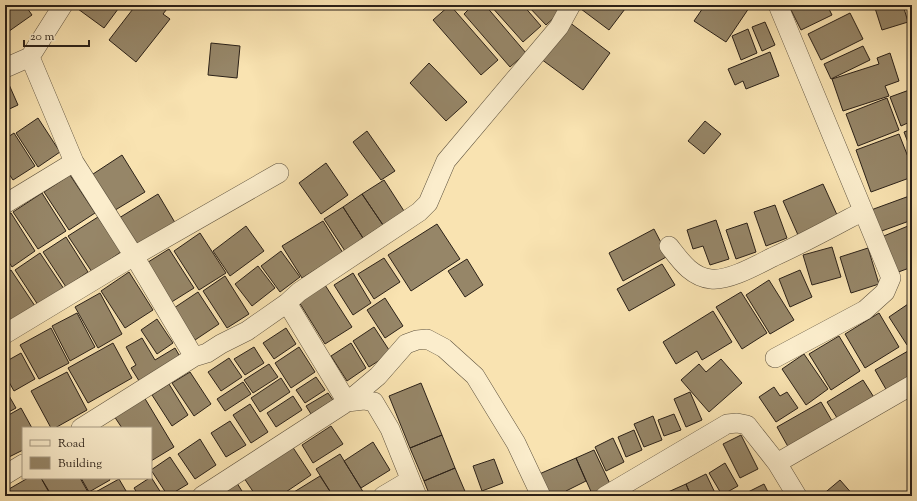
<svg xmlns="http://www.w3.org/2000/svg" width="917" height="501" font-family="'Sorts Mill Goudy',serif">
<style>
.building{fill:#968668;stroke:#2b2118}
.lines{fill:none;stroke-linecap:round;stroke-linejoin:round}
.street-casing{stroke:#5e523e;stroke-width:20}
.street{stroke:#fbedcc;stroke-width:19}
</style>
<rect width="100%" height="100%" fill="#f9e3b1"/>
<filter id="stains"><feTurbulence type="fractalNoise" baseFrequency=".005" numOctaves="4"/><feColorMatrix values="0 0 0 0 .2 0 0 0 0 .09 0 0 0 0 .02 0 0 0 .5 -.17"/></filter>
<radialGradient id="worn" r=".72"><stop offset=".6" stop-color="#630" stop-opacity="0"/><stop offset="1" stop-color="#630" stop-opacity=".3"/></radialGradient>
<path class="building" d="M5,5H25L32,15L5,34Z
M80,5H121L104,28L78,9Z
M136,5H170L163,14L170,19L136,62L109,40Z
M450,5L498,60L481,75L433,20Z
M473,5H485L526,53L510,67L464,14Z
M490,5H523L541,26L523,42Z
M527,5H568L546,25Z
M584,5H628L609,30L581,9Z
M705,5H751L726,42L694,21Z
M791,5H827L832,15L801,30L789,6Z
M874,5H903L908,22L882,30Z
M850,13L863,39L821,60L808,34Z
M569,22L610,53L583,90L541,59Z
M765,22L775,45L762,51L752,27Z
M748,29L757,53L741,60L732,36Z
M211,43L240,46L237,78L208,75Z
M863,46L870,60L831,79L824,64Z
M770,52L779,76L746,89L743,81L735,85L728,69Z
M890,53L899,81L885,86L889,96L843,111L832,79L879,64L877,58Z
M429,63L467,102L446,121L410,83Z
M7,80L18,105L5,111V81Z
M912,89V121L901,126L890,97Z
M887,98L899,130L858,146L846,114Z
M38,118L60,152L38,167L16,133Z
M705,121L721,134L704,154L688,141Z
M912,129V153L904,132Z
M367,131L395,171L381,180L353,142Z
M14,133L35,166L13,180L5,168V139Z
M899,134L912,167V177L871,192L856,150Z
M122,155L145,192L112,212L90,176Z
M326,163L348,195L321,214L299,183Z
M70,175L95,213L69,230L44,192Z
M384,180L404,211L383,225L362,194Z
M823,184L838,217L798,235L783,201Z
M42,193L66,231L38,249L13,212Z
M158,194L177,226L138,250L119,218Z
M362,194L383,225L363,238L343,207Z
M912,195V220L879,232L871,210Z
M775,205L787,238L766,246L754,212Z
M343,207L363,238L345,251L324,219Z
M11,213L35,251L12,267L5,256V217Z
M98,217L121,252L92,272L68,236Z
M716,220L729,259L710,265L703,246L693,249L687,230Z
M323,221L343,253L302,278L282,246Z
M747,223L756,252L736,259L726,230Z
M437,224L460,259L411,291L388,255Z
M246,226L264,251L230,276L213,251Z
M908,226L912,235V267L893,274L879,238Z
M654,229L668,256L623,281L609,253Z
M200,233L226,273L199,290L174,251Z
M66,237L88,272L66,287L43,252Z
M832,247L841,277L812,285L803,255Z
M868,248L879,284L851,293L840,257Z
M169,249L194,288L170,303L145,264Z
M281,251L300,277L280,292L261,266Z
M40,253L64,289L38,305L15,270Z
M384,258L400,282L374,299L358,274Z
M467,259L483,285L465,297L448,271Z
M662,264L675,285L629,311L617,289Z
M258,266L275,288L252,306L235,284Z
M11,270L35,306L11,322L5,312V274Z
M800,270L812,297L790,307L779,279Z
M129,272L153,310L125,328L101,291Z
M353,273L371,303L353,315L334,285Z
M225,276L249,314L227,328L203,291Z
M769,280L794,320L770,334L746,295Z
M325,285L352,327L325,344L299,302Z
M198,292L219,324L195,340L174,308Z
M741,292L767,333L742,349L716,307Z
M100,293L122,334L98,348L75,307Z
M385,298L403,326L385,338L367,310Z
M911,302L912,342L907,345L889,317Z
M713,311L732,342L702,360L697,351L676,364L663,342Z
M77,313L95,347L70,361L52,326Z
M879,313L899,347L865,368L845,334Z
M157,319L173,343L157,354L141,330Z
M374,327L391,353L369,367L353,341Z
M51,328L69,363L39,379L20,345Z
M286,328L296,344L274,359L263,343Z
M839,336L860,371L831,390L809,354Z
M142,338L155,360L175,348L182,360L141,384L131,368L136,365L126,347Z
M113,343L132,378L88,403L68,368Z
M351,343L366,368L347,381L331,356Z
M254,347L264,363L245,375L234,359Z
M299,347L315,372L291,388L275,363Z
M908,351L912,358V377L887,391L875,370Z
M21,353L35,379L14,391L5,375V362Z
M804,354L828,389L806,405L782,369Z
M229,358L242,377L221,391L208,372Z
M721,359L742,383L709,412L681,380L699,364L706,372Z
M269,364L278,377L253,393L244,380Z
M67,372L87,410L55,428H51L31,391Z
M190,372L211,404L194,416L172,383Z
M316,377L325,390L305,403L296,390Z
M281,378L290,392L260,412L251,398Z
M863,380L875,399L839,421L827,402Z
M243,382L251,394L225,411L217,399Z
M421,383L442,435L410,448L389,396Z
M169,384L188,415L172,426L152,395Z
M774,387L780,396L787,392L798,408L776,422L759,397Z
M690,392L702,420L686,427L674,399Z
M328,393L333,400L311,414L306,406Z
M8,394L16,408L5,414V396Z
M293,396L302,410L276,427L267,413Z
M144,397L174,447L151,461V428H122L114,416Z
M821,402L835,426L791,452L777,427Z
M250,404L268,432L251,443L233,415Z
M21,408L32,428H23V450L9,457L5,449V417Z
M674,414L681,430L664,436L658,420Z
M653,416L662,440L644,447L634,424Z
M230,421L246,445L226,457L211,433Z
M331,426L343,444L313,463L302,445Z
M634,430L642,450L626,457L618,437Z
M442,435L455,468L424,481L410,448Z
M741,435L758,469L740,478L723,444Z
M613,438L624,462L606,471L595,447Z
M200,439L216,465L195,479L178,454Z
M373,442L390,470L361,488L344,461Z
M292,446L311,475L280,496H256L244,478Z
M594,450L612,488L593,496L576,458Z
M340,454L365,495L364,496H333L316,469Z
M170,457L188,484L168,496L151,470Z
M576,458L586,481L566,491L568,496H547L537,475Z
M494,459L503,483L482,491L473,466Z
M725,463L738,486L722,495L709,473Z
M455,468L467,496H430L424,481Z
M706,474L716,495L691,496L686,484Z
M320,476L333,496H297L294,492Z
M151,477L163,496H139L134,488Z
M28,478H41L51,496H13L9,489Z
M41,478H80L88,492L82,496H52Z
M81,478H109L110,480L89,492Z
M119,479L129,496H93L92,494Z
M840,480L854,496H821Z
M237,483L245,496H218Z
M686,484L691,496H670L668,492Z
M764,484L770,496H748L746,493Z"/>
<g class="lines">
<defs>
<path id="street" d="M63,5L30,57L74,162L134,256L194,357L207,353L221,344L247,331L287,303L347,402L364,400L374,402L390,429L417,496
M5,68L30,57
M5,204L74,162
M669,246C680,260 691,277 711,279C729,281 757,265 773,257C804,243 833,227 863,211
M287,303L299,292L419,212L428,203L446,161L559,27L571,5
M5,334L134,256L279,173
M775,358L865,310L885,292L891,278L778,5
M81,428L194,357
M777,463L912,385
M5,475L23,464
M202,496L347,402L378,376L406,344L417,340L427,339L444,348L475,376L516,443L541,496
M383,496L410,480
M605,496L727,424L737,423L747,425L777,463L797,496"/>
</defs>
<use href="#street" class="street-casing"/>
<use href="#street" class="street"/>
</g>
<rect width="917" height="501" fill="none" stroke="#f9e3b1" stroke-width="20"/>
<rect x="6" y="6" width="905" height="489" fill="none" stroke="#2b2118" stroke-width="2"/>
<rect x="10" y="10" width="897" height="481" fill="none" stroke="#2b2118"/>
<rect x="22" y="427" width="130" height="52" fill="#fbedcc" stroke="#a89b84"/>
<rect x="30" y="440" width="20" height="6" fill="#fbedcc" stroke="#a89b84"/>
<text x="58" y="447" font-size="12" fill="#2b2118">Road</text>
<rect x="30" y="457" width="20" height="12" fill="#968668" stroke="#a89b84"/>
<text x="58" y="467" font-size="12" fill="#2b2118">Building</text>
<path d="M24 40v6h65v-6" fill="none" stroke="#2b2118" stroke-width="2"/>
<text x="30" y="40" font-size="12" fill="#2b2118" stroke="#fbedcc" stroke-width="3" paint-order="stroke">20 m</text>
<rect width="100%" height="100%" filter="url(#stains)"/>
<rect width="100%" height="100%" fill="url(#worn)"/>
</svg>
